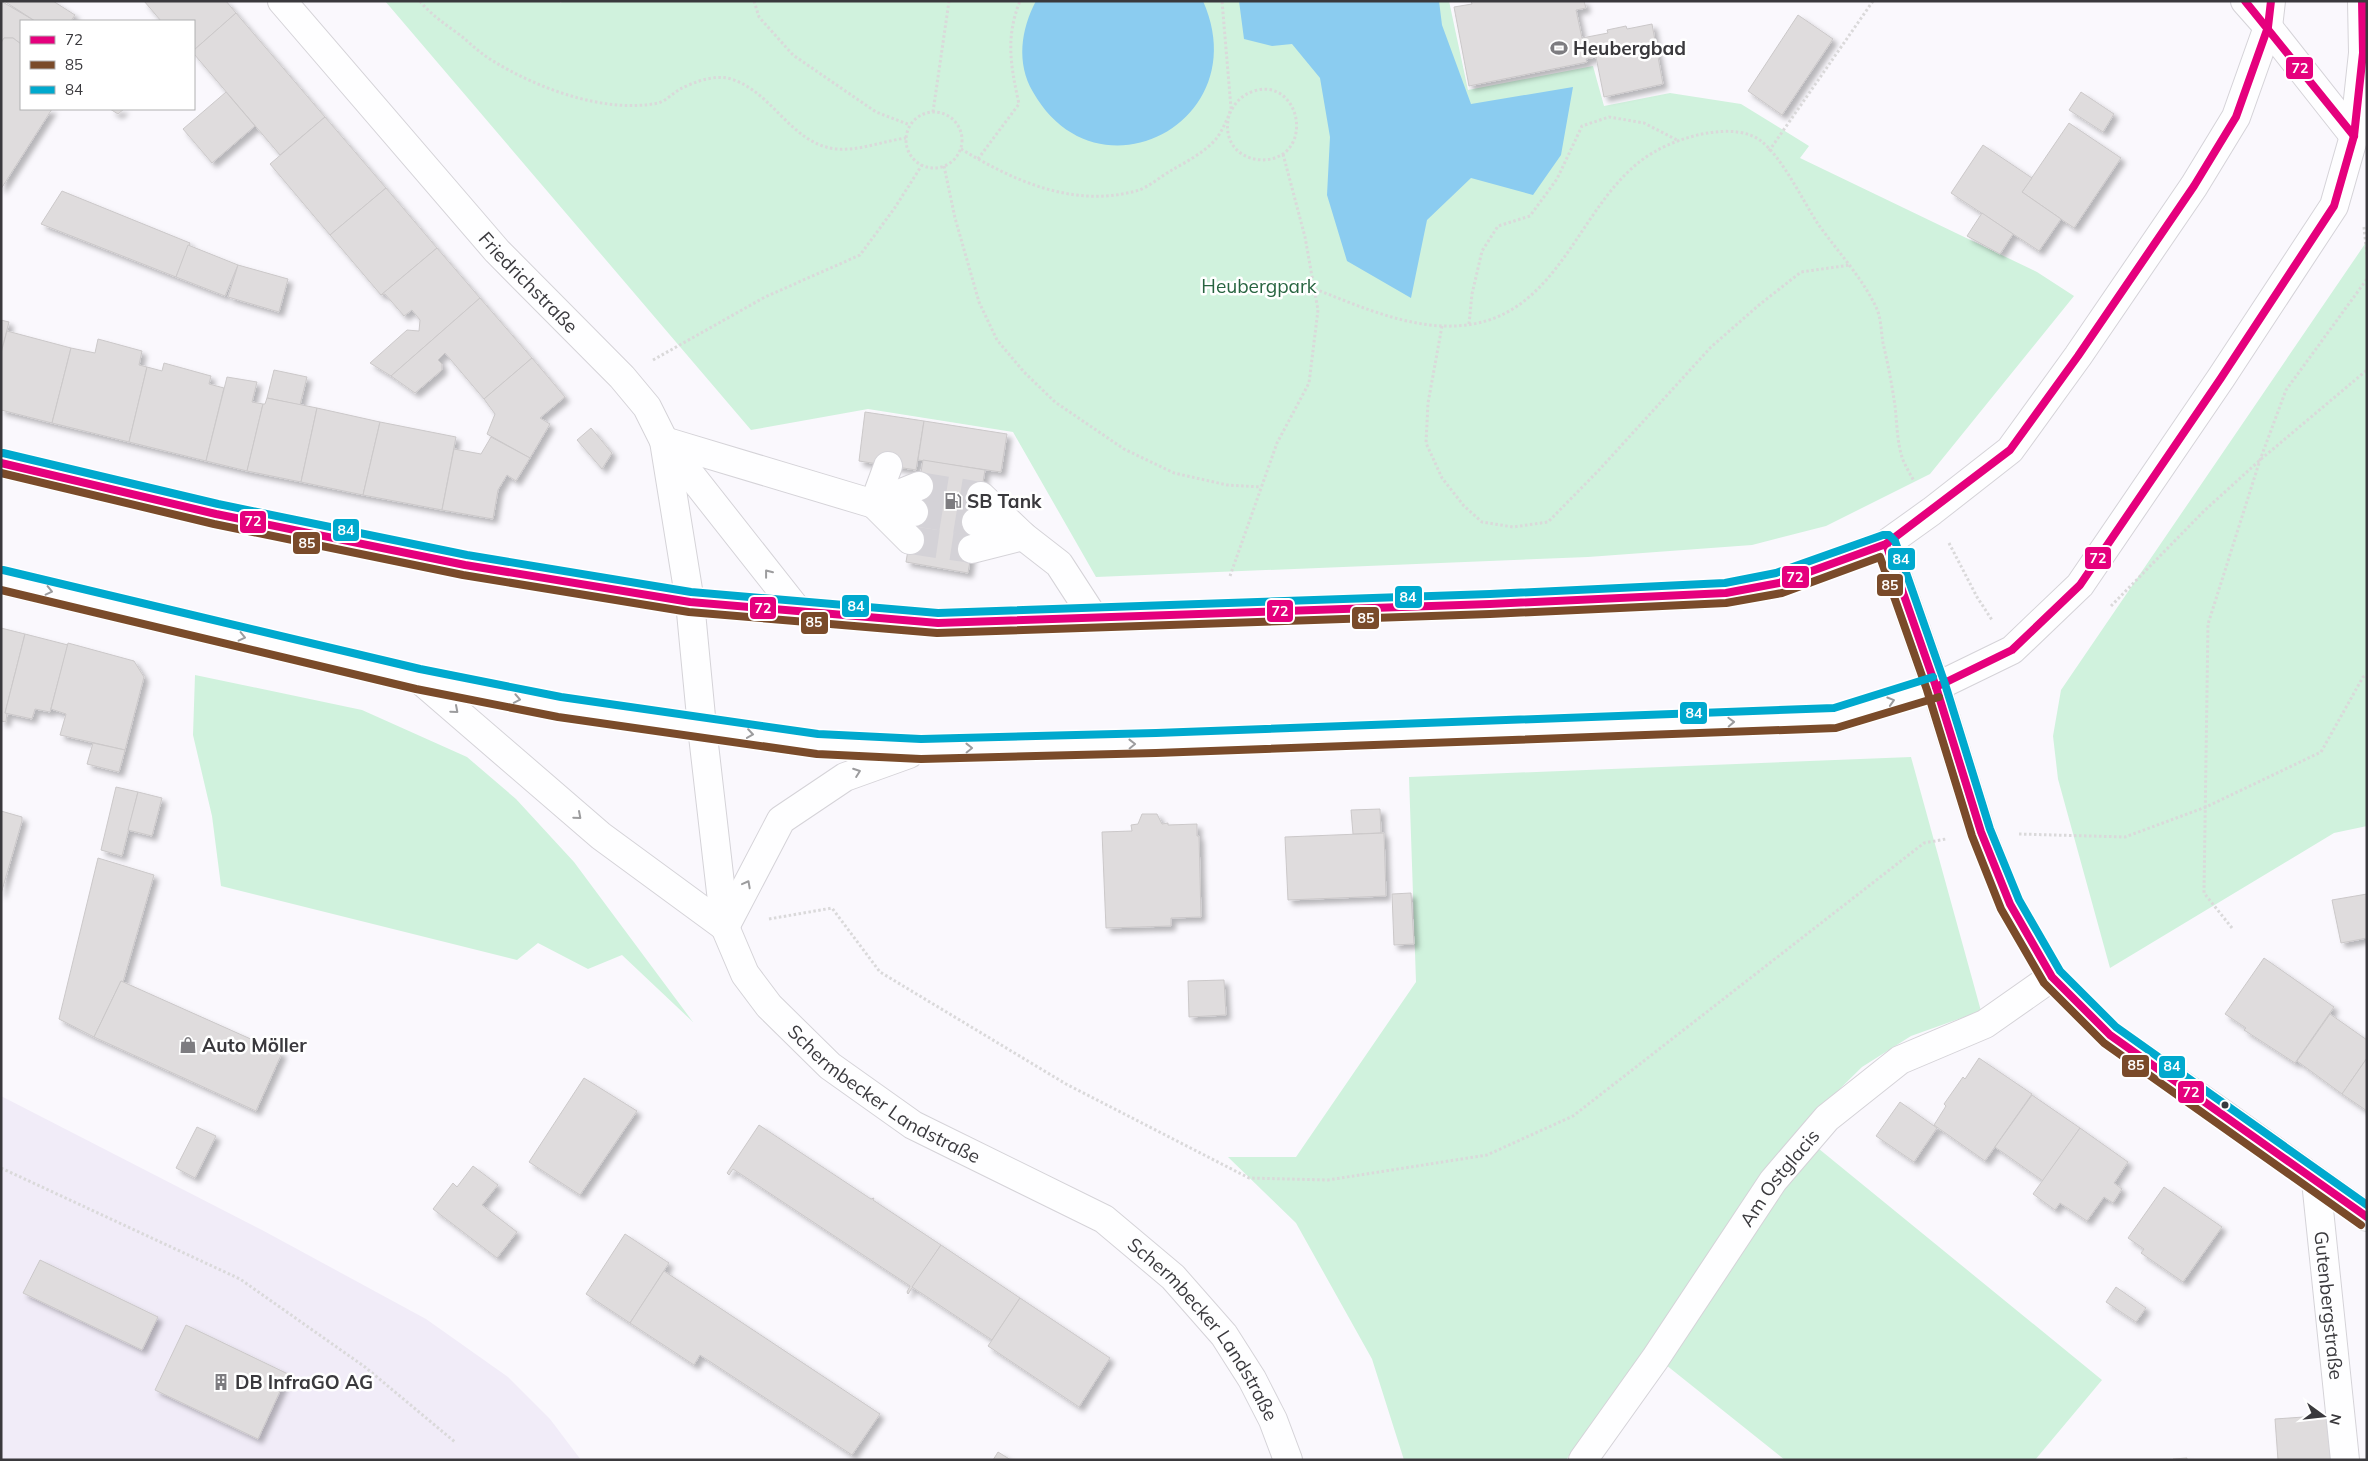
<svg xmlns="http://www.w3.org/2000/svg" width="2368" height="1461" font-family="Mulish,sans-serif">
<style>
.built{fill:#f1ecf8}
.green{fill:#d0f2dd}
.water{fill:#8bccf0}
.building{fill:#dfdcdd;stroke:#cbc8c9;filter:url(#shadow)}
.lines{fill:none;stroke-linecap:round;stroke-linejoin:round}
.minor-tunnel{stroke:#d4d2d7;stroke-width:28;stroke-dasharray:28 14;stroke-linecap:butt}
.minor-casing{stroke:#d5d3d8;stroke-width:30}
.major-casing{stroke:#d5d3d8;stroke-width:30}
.path{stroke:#dad9da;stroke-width:3;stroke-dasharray:2.5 2.5;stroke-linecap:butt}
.minor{stroke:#fefeff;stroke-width:28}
.major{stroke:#fefeff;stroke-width:28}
.bus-1-casing{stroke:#fff;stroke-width:11}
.bus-2-casing{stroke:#fff;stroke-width:11}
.bus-3-casing{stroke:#fff;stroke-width:11}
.bus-1{stroke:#e5007d;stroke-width:8}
.bus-2{stroke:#7a4b2a;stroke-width:8}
.bus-3{stroke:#00a9ce;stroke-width:8}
.oneway{stroke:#9c9c9e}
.bus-dot{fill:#3a393d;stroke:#fff;stroke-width:2}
.labels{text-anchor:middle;stroke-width:5;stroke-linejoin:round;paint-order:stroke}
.poi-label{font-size:19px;font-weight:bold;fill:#3a393d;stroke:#fff;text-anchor:start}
.street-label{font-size:19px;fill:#3a393d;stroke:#fff}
.park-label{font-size:19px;fill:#286440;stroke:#fff}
.line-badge{stroke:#fff;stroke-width:2}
.badge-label{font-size:14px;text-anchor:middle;font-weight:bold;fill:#fff}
</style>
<defs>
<filter id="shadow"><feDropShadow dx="4.5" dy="4.5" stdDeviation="2.5" flood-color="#0004"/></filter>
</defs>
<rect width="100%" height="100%" fill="#faf8fd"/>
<polygon class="built" points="1,1096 262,1230 426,1319 508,1377 550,1419 581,1460 1,1460"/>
<g class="green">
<polygon points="385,1 558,1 561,3 562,1 1449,1 1468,90 1593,66 1604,106 1670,93 1741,104 1809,146 1800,158 2037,272 2074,296 1930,474 1826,526 1752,545 1588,557 1096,577 1013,432 868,409 751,430"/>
<polygon points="2367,241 2367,826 2334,833 2110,968 2058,779 2053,736 2061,690"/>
<polygon points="195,675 362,710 467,757 516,799 574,862 693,1022 622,955 588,969 538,943 517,960 221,886 212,816 193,735"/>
<polygon points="1911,757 1981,1011 1911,1036 1862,1067 1797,1131 2102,1380 2035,1460 1785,1460 1646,1349 1566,1460 1404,1460 1372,1359 1296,1223 1228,1157 1296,1157 1416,982 1409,777"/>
</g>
<g class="water">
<path d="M1036,1h167c54,121 -106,204 -170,91 -17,-29 -12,-63 3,-91z"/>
<polygon points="1239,1 1439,1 1442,25 1471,104 1573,87 1561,155 1533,195 1471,178 1427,220 1411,298 1347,261 1327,195 1330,137 1320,78 1292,44 1272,46 1244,39"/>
</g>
<g class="building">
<polygon points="1,1 35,21 21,21 21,44 13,38 4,38 1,43"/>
<polygon points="4,1 53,1 75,15 71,21 35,21"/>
<polygon points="144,1 226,1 236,13 194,50 194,21 161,21"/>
<polygon points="1471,1 1584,1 1586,8 1576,10 1582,38 1608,33 1607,30 1626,26 1627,29 1652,24 1663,84 1604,97 1596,57 1586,59 1587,62 1469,86 1454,7 1472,4"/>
<polygon points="236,13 325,117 280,155 194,54 194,50"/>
<polygon points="1798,15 1833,39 1782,115 1748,91"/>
<polygon points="4,38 13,38 21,44 21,109 52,109 1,189 1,43"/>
<polygon points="226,92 255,126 212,163 183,129"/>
<polygon points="2081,92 2114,114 2103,132 2069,110"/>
<polygon points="110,109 124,109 118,114"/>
<polygon points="325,117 386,188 330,235 270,164"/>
<polygon points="2069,123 2121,158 2074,228 2022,192"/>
<polygon points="1983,145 2032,178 2022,192 2061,219 2039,251 1951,193"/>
<polygon points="386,188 437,248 381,295 330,235"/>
<polygon points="62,191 190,243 176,277 41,224"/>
<polygon points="1982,213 2013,234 2000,254 1967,236"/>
<polygon points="188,245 238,265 225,296 176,277"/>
<polygon points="437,248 480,298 391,376 370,363 407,330 419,331 420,320 412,310 404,316 385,294 381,295"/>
<polygon points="238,265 288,279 279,312 228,297"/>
<polygon points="480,298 532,358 484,399 445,353 438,360 442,364 442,370 415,393 391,376"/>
<polygon points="1,320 9,322 1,353"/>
<polygon points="7,331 71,348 52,423 1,410 1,353"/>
<polygon points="98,339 142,351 139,365 147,367 129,442 52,423 71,348 95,353"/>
<polygon points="532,358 565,397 540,418 550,424 530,458 487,434 495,414 484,399"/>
<polygon points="164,363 211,376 209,384 224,388 206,461 129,442 147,367 162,371"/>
<polygon points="274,370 307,377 300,405 267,398"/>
<polygon points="227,377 257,382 252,402 263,404 247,471 206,461"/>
<polygon points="267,398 317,408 301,482 247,471 263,404 265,404"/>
<polygon points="317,408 380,422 363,495 301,482"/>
<polygon points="865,412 924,421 916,470 859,461"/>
<polygon points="924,421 1007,434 1001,472 918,460"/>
<polygon points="380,422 456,437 442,510 363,495"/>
<polygon points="591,428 612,453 602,469 577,440"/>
<polygon points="491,437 530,458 516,481 507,475 498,490 493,519 442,510 454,449 481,454"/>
<polygon points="923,460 985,470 968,573 906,562"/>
<polygon points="1,628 25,634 5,713 7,713 6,722 1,721"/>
<polygon points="25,634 68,645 50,712 35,709 32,719 5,713"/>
<polygon points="68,643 134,661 144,677 125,750 60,735 66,714 51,709"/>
<polygon points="93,743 125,750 119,772 87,764"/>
<polygon points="116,787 138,792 122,856 101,850"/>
<polygon points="138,792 162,798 152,836 128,830"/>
<polygon points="1380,809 1381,833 1353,834 1351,810"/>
<polygon points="1,811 22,817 22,821 1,894"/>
<polygon points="1142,814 1157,814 1162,824 1168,823 1168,825 1197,824 1197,836 1199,836 1201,917 1171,918 1171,926 1106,928 1102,832 1132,831 1131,825 1138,824"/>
<polygon points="1384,833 1386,896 1288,900 1285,837"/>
<polygon points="98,858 154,875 123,982 121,981 94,1037 59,1019"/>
<polygon points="1411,893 1414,944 1394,945 1392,894"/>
<polygon points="2367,894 2367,938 2341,943 2332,900"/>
<polygon points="2264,958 2334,1007 2295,1063 2244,1030 2246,1028 2225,1014"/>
<polygon points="1224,980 1226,1015 1189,1017 1188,981"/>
<polygon points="121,981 282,1053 256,1111 94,1037"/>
<polygon points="2330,1014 2367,1040 2367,1058 2342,1094 2297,1061"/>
<polygon points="1979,1058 2032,1094 1985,1161 1934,1125 1946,1106 1944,1104 1963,1077 1965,1079"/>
<polygon points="2367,1058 2367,1111 2342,1094"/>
<polygon points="584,1078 637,1111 580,1195 529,1162"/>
<polygon points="2032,1095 2080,1128 2043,1181 1995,1147"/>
<polygon points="1900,1102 1937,1128 1914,1162 1876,1136"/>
<polygon points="759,1125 871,1199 874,1198 873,1200 941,1245 908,1294 907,1292 910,1286 733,1169 729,1175 727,1173"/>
<polygon points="197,1127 216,1136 195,1178 176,1168"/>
<polygon points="2080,1128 2128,1162 2114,1183 2122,1189 2113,1203 2104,1197 2087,1221 2060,1203 2055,1210 2033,1194"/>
<polygon points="473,1166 498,1185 482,1205 517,1232 497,1258 433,1209 453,1183 457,1187"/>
<polygon points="2164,1187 2222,1227 2183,1282 2141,1253 2144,1249 2128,1238"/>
<polygon points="625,1234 669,1263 630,1323 586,1294"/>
<polygon points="941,1245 1020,1298 992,1340 912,1287"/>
<polygon points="40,1260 158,1317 142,1350 23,1293"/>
<polygon points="664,1271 880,1414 852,1455 700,1355 694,1365 630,1323"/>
<polygon points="2116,1287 2146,1308 2136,1322 2106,1302"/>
<polygon points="1020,1298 1110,1358 1079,1407 988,1346"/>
<polygon points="186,1325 288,1374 258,1439 155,1390"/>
<polygon points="2332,1415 2335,1460 2278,1460 2275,1419"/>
<polygon points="998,1452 1011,1460 993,1460"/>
<polygon points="2187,1458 2187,1460 2173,1460 2173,1459"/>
</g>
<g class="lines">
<g class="minor-tunnel">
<polyline points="919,486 981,496"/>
<polyline points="914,512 976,522"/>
<polyline points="910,540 972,549"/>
</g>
<g class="minor-casing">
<g id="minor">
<path id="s1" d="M282,1l215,250 125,126 25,30 17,34 26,161"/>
<polyline points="2245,1 2268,27"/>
<polyline points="664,441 874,504"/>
<polyline points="888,466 874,504 910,540"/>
<polyline points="981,496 1023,536 1059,564 1094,618"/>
<polyline points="914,512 874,504 919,486"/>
<polyline points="976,522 1018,534"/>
<polyline points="972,549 1023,536"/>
<path id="s2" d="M2316,1181l29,279"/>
<path id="s3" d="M1583,1460l72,-101 118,-178 54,-63 73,-58 85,-36 67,-47"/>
</g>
</g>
<g class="major-casing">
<g id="major">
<polyline points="2268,27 2354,136"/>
<polyline points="664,441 798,611"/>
<polyline points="1,463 216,514 465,565 690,602 938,623 1490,604 1726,593 1779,583 1886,544 1932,511 2010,450 2078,356 2194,186 2236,117 2268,27 2271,1"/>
<polyline points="1886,544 1936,687 1981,832 2010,904 2052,977 2110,1035 2222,1113 2367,1217"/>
<polyline points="1,580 418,679 559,707 817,744 921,749 1156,743 1836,718 1936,687 2012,650 2080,585 2221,378 2334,206 2354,136 2363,53 2362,1"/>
<path id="s4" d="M690,602l12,125 23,200 20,47 24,32 61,60 83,59 191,94 69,58 51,58 28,44 21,41 15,40"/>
<polyline points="419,679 601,836 725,927"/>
<polyline points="725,927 781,820 845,777 909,754"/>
</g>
</g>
<g class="path">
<path d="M420,1c11,14 25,23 40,34 11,9 21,19 33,26 44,27 112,53 165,42 8,-2 15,-10 22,-14 14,-7 35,-15 51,-10 42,13 60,65 105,70 24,2 47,-8 70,-11"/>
<polyline points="754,1 759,17 793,55 876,112 910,125"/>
<polyline points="933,112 949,1"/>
<circle cx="934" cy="140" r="28"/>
<path d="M961,149c53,32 112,59 175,42 12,-3 25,-15 36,-21 14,-8 33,-18 44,-31 14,-18 13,-40 38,-48 30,-10 50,23 40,49 -11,28 -56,26 -65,-3 -3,-10 -1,-19 2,-29l-9,-107"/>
<polyline points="1769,151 1873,1"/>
<path d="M978,159l41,-55c-8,-37 -14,-66 1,-103"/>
<polyline points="944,166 955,218 979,302 997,340 1024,372 1055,402 1124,449 1174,473 1227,485 1261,487"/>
<polyline points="2364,227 2367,257"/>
<path d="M1315,289c54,21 118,51 177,30 53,-19 79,-75 111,-118 14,-19 32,-39 53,-50 26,-15 79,-30 105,-10 21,16 42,60 57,83 20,28 43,52 58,83 5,10 5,24 7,36 5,21 9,42 12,63 2,17 2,38 8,54 3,7 7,14 11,21"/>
<polyline points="1469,324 1472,294 1482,251 1498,226 1530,216 1557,179 1582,126 1609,117 1644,123 1679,141"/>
<polyline points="1442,326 1428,403 1426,443 1442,478 1464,506 1482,522 1513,527 1548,522 1599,470 1711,347 1759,305 1801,272 1850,265"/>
<polyline points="653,360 765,297 860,255 894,209 922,165"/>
<polyline points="1949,543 1977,597 1992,620"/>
<polyline points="1230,576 1277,443 1309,383 1318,310 1305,237 1283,154"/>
<polyline points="2111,606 2204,511 2260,460 2367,370"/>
<polyline points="2019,834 2125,837 2206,807 2321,752 2363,677 2367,675"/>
<polyline points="769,919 832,908 880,972 1066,1084 1249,1178 1328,1180 1487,1155 1573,1116 1924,843 1946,839"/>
<polyline points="2232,928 2204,893 2208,624 2260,460 2286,390 2367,279"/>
<polyline points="1,1168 240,1279 365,1367 455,1442"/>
</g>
<use href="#minor" class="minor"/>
<use href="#major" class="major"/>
<g class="bus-1-casing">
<g id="bus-1">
<polyline points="2245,1 2354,136"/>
<polyline points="1,463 216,514 465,565 690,602 938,623 1490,604 1726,593 1779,583 1886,544 2010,450 2078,356 2194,186 2236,117 2268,27 2271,1"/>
<polyline points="1886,544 1936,687 1981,832 2010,904 2052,977 2110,1035 2367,1217"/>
<polyline points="1936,687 2012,650 2080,585 2221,378 2334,206 2354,136 2363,53 2362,1"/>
</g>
</g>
<g class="bus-2-casing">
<g id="bus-2">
<polyline points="1,473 214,524 463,575 689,612 937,633 1490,614 1726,603 1782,593 1880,557 1927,690 1972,836 2001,909 2044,983 2104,1043 2361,1225"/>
<polyline points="1,590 416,689 558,717 817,754 921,759 1156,753 1836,728 1939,697"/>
</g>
</g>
<g class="bus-3-casing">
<g id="bus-3">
<polyline points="3,453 218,504 467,555 691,592 938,613 1490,594 1725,583 1776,573 1883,535 1889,535 1895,541 1945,684 1990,829 2019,900 2060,971 2116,1027 2367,1205"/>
<polyline points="3,570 420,669 561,697 818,734 921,739 1156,733 1834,708 1933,677"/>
</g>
</g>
<use href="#bus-1" class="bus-1"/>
<use href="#bus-2" class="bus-2"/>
<use href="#bus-3" class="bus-3"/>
</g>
<defs><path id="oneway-chevron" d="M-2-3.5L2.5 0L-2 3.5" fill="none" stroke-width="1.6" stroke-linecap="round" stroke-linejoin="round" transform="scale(1.25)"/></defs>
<g class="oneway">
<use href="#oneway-chevron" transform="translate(768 573) rotate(-128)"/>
<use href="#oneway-chevron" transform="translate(49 591) rotate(13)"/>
<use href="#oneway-chevron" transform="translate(242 637) rotate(13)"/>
<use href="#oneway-chevron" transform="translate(517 699) rotate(11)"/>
<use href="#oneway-chevron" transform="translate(1891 701) rotate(-17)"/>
<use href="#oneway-chevron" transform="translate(455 710) rotate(41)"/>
<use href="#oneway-chevron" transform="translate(1731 722) rotate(-2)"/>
<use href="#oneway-chevron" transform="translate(750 734) rotate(8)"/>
<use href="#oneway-chevron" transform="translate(1132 744) rotate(-1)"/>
<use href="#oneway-chevron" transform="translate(969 748) rotate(-1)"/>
<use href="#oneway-chevron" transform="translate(857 772) rotate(-20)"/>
<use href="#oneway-chevron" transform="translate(578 816) rotate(41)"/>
<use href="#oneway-chevron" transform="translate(747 884) rotate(-62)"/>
</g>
<defs>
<g id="stadium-bare" transform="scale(1.35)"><path d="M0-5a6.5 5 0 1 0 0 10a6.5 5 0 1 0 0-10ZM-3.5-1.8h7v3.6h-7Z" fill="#7d7c80" stroke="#fff" stroke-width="2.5" paint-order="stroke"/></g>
<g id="fuel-bare" transform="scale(1.35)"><path d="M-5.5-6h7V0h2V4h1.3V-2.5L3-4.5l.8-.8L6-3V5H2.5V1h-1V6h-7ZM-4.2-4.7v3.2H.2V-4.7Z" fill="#7d7c80" stroke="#fff" stroke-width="2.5" paint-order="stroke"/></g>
<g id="shop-bare" transform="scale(1.35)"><path d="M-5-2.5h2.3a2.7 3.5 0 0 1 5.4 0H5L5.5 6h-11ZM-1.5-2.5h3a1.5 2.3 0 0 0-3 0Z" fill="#7d7c80" stroke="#fff" stroke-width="2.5" paint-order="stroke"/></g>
<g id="building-bare" transform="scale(1.35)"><path d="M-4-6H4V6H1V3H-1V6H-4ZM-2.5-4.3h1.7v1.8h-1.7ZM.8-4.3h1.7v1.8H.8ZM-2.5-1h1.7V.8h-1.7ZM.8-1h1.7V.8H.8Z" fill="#7d7c80" stroke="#fff" stroke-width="2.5" paint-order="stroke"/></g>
</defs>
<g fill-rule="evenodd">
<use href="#stadium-bare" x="1559" y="48"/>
<use href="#fuel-bare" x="953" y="501"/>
<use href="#shop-bare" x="188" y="1045"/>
<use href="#building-bare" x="221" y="1382"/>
</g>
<circle class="bus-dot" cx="2225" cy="1105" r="4.5"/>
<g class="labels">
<g class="poi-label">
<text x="1573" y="55">Heubergbad</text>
<text x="967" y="508">SB Tank</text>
<text x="202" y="1052">Auto Möller</text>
<text x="235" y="1389">DB InfraGO AG</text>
</g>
<g class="street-label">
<text dy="7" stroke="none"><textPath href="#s1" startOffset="374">Friedrichstraße</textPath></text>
<text dy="7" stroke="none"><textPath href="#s4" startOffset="564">Schermbecker Landstraße</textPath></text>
<text dy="7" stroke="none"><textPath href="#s3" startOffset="344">Am Ostglacis</textPath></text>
<text dy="7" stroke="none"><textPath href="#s2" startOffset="125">Gutenbergstraße</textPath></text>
<text dy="7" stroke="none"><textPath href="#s4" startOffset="968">Schermbecker Landstraße</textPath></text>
</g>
<g class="park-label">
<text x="1259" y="293">Heubergpark</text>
</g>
</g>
<g class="line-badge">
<rect x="2285" y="56" width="29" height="24" rx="5" fill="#e5007d"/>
<rect x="239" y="510" width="28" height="24" rx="5" fill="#e5007d"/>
<rect x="332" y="518" width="28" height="24" rx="5" fill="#00a9ce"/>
<rect x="292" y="531" width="29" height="24" rx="5" fill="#7a4b2a"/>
<rect x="2084" y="546" width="28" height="24" rx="5" fill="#e5007d"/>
<rect x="1887" y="547" width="29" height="24" rx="5" fill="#00a9ce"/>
<rect x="1781" y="565" width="29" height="24" rx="5" fill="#e5007d"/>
<rect x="1876" y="573" width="28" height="24" rx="5" fill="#7a4b2a"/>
<rect x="1394" y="585" width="29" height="24" rx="5" fill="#00a9ce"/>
<rect x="841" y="594" width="29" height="24" rx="5" fill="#00a9ce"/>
<rect x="749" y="596" width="28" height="24" rx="5" fill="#e5007d"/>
<rect x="1266" y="599" width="28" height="24" rx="5" fill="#e5007d"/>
<rect x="1351" y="606" width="29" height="24" rx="5" fill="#7a4b2a"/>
<rect x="800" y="611" width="29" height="24" rx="5" fill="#7a4b2a"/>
<rect x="1679" y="701" width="29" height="24" rx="5" fill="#00a9ce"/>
<rect x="2121" y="1054" width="29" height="24" rx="5" fill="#7a4b2a"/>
<rect x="2158" y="1055" width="28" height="24" rx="5" fill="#00a9ce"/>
<rect x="2177" y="1080" width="28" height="24" rx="5" fill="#e5007d"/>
</g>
<g class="badge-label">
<text x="2300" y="73">72</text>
<text x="253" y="526">72</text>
<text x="346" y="535">84</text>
<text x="307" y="548">85</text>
<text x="2098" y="563">72</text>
<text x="1901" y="564">84</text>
<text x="1795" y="582">72</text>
<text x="1890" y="590">85</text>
<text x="1408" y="602">84</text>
<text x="856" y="611">84</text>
<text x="763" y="613">72</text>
<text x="1280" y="616">72</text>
<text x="1366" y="623">85</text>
<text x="814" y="627">85</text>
<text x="1694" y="718">84</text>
<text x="2136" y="1070">85</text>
<text x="2172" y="1071">84</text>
<text x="2191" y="1097">72</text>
</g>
<rect width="2368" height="1461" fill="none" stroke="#3a393d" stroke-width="5"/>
<rect x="20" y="20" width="175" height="90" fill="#ffffff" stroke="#b0b0b1"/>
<rect x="30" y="36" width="25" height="8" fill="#e5007d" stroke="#b0b0b1"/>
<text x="65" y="45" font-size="15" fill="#3a393d">72</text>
<rect x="30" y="61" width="25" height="8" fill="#7a4b2a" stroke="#b0b0b1"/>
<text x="65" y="70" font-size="15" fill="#3a393d">85</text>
<rect x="30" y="86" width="25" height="8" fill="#00a9ce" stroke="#b0b0b1"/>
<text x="65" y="95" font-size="15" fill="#3a393d">84</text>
<g transform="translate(2323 1416) rotate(105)" stroke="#ffffff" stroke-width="4" paint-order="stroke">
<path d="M0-4L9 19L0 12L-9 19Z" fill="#3a393d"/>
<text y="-8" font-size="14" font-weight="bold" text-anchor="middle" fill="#3a393d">N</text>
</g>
</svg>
